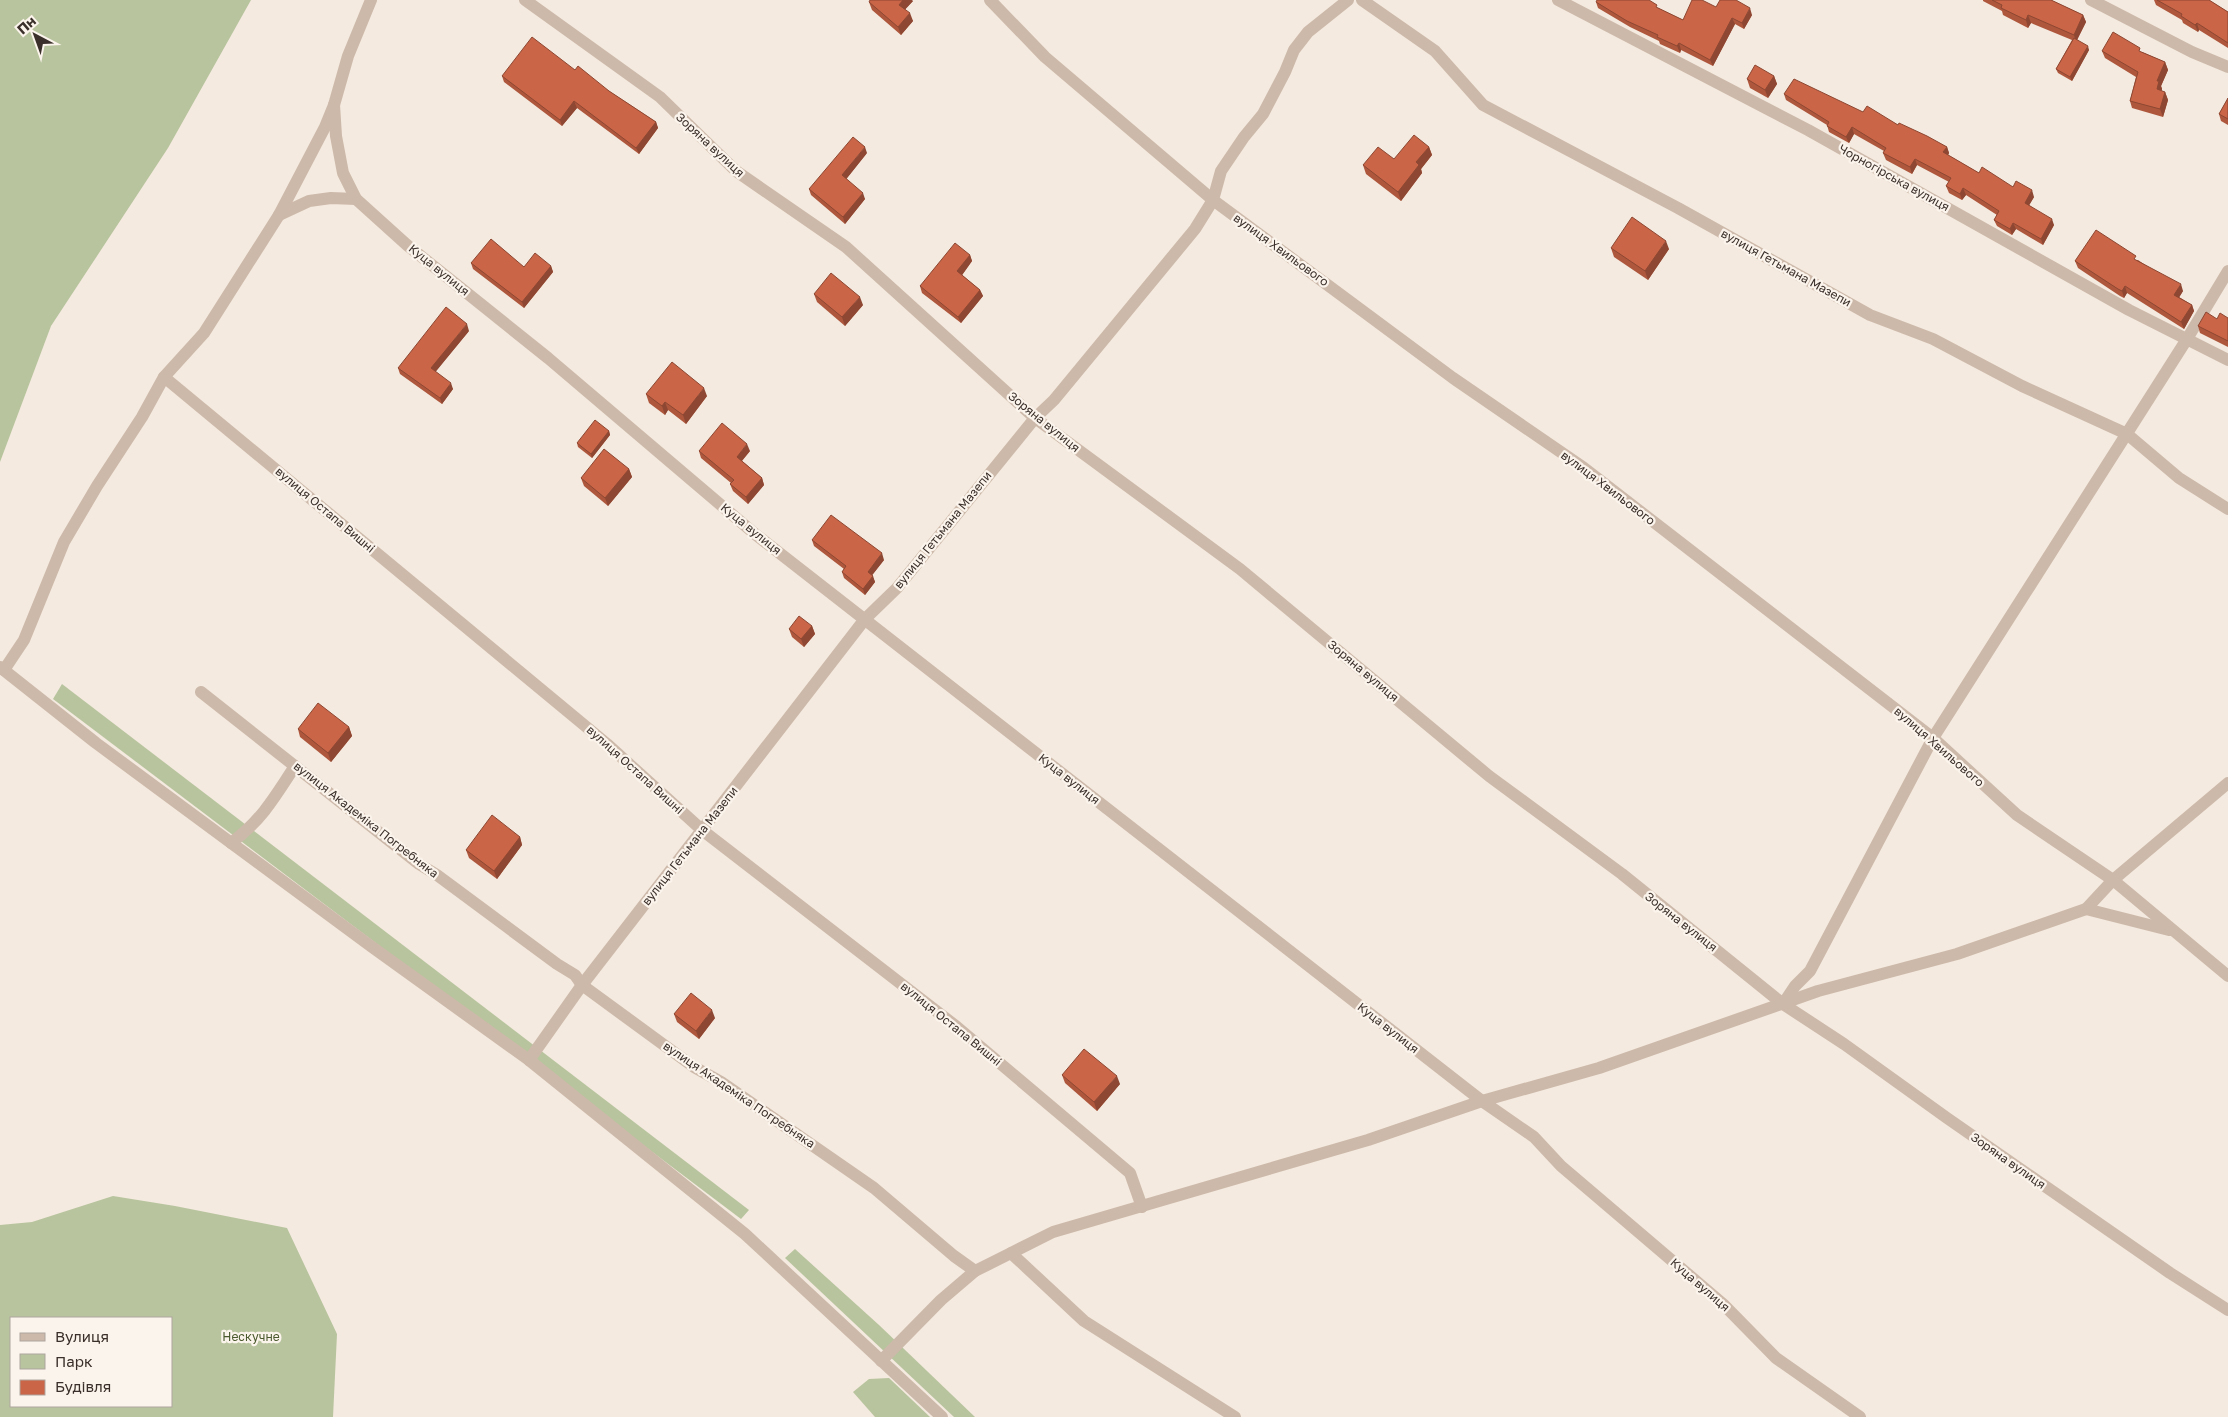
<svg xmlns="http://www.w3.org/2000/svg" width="2228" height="1417" font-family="'Golos Text',sans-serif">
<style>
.green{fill:#b8c49e;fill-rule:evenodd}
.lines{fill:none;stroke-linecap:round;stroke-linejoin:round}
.minor{stroke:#cdb9aa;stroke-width:12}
.wall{fill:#ae573d}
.shaded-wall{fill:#8d4732}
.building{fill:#ca6547;stroke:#8d4732}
.labels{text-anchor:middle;stroke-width:4.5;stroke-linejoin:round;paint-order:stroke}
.street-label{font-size:12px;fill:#3a2f2a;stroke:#fbf4ec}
.park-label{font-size:12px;fill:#4a592d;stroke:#fbf4ec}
</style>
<rect width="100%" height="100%" fill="#f4eadf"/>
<g class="green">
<polygon points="0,0 251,0 168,148 51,326 0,462"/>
<polygon points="62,684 749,1210 741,1219 53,699"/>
<path d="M113,1196l62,10 112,22 50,106 -4,83h-333v-192l32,-3zM11,1318h160v88h-160z"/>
<polygon points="795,1249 879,1325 975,1417 954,1417 785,1258"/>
<polygon points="889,1378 930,1417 875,1417 853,1392 869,1379"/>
</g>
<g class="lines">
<g class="minor">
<polyline points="525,0 660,97 736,171 846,247 1035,418 1240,569 1489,776 1622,874 1783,1004 1844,1044 1947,1118 2170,1273 2228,1310"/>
<polyline points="990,0 1045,57 1213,200 1453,378 1584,468 1933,738 2017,815 2113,880 2228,976"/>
<polyline points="1362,0 1435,51 1483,105 1678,208 1870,315 1933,339 2022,386 2127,434 2179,478 2228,509"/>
<polyline points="1558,0 1808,130 2129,310 2228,360"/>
<polyline points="2091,0 2192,52 2228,67"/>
<polyline points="334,105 336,136 343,173 356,199 407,245 548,358 755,534 1482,1101 1534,1137 1561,1166 1723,1304 1776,1358 1860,1417"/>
<polyline points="279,215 309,201 331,198 356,199"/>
<polyline points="164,377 607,744 702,830 957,1027 1130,1173 1142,1207"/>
<polyline points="0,667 96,743 372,947 529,1060 745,1234 942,1417"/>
<polyline points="4,670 24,640 64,542 97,486 142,417 164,377 204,333 279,215 325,127 334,105 348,56 371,0"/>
<polyline points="201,692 419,864 437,875 557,964 575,975 582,985 694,1067 721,1082 874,1188 954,1256 975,1271 1011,1253 1084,1321 1235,1417"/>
<path d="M231,843c30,-22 44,-46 64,-77"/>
<polyline points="2086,909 2169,930"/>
<polyline points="1783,1004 1795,986 1810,971 1933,738 2187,339 2228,271"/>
<polyline points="529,1060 582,985 865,619 897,588 1035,418 1054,400 1195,229 1213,200 1221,171 1244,137 1263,114 1285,72 1294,50 1308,32 1348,0"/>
<polyline points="1011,1253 1053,1232 1368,1140 1482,1101 1599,1068 1818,991 1957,954 2086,909 2113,880 2228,783"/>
<polyline points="881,1361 941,1300 975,1271"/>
</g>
</g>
<g class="wall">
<polygon points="1983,0 2051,0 2083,15 2086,22 2077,40 2089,50 2072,81 2058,73 2056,69 2072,40 2031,23 2028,28 2003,15 2002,11 1983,1"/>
<polygon points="2154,0 2209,0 2228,12 2228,48 2199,30 2198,32 2183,23 2182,20 2156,5"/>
<polygon points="913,1 905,9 913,21 901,35 872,10 869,2"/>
<polygon points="1596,2 1658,8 1683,20 1716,7 1752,15 1744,29 1735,24 1713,66 1681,50 1680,53 1660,44 1659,41 1630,27 1598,8"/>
<polygon points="2102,51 2142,52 2165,62 2168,70 2161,86 2162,89 2161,91 2165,92 2168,100 2163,117 2132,108 2130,101 2136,77 2105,58"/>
<polygon points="575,70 609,91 656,122 658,128 639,154 577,108 562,126 504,82 502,76"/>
<polygon points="1774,76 1777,84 1768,98 1750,88 1747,79"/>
<polygon points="1784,94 1863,112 1898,125 1947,147 1949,153 1948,155 1979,173 2034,197 2029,205 2054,225 2043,245 2016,229 2012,235 1997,226 1994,220 1997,215 1966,195 1962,200 1949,193 1946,186 1949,182 1917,165 1912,174 1886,160 1883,153 1884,151 1854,134 1849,143 1829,132 1827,125 1786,100"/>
<polygon points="2228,98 2228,125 2221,121 2219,114"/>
<polygon points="1429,147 1432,155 1421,169 1422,173 1401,201 1366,174 1363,165 1394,159"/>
<polygon points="867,153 846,179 865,199 845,224 811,195 809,189"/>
<polygon points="1611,248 1669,249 1648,280 1614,257"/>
<polygon points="970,255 972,261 962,275 980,290 983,296 961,323 922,293 920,286"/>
<polygon points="2138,260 2183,291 2179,297 2192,305 2194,311 2184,329 2127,293 2124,298 2120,296 2078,268 2075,261"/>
<polygon points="471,263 524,267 551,266 553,272 524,308 473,269"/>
<polygon points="814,294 863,305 845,326 817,302"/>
<polygon points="2228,318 2228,347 2200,333 2198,326 2217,319"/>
<polygon points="469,331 435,372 453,389 442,404 400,374 398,368"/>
<polygon points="646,394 707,396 686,424 668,410 665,415 649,403"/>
<polygon points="609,431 610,435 592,458 578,447 577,443"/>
<polygon points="699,451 750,451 742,461 762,478 764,485 748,504 733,491 730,484 731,483 701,458"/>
<polygon points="629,469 632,477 608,506 584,486 581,478"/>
<polygon points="812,540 884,560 872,575 875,582 865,595 844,578 842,572 844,569 814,546"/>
<polygon points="812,626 815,634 804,647 792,637 789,629"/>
<polygon points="349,727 352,736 331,762 300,737 298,729"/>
<polygon points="520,837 522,845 497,879 469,858 466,850"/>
<polygon points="674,1014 715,1018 699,1039 677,1022"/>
<polygon points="1062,1075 1120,1084 1097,1111 1065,1083"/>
</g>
<g class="shaded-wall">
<polygon points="903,0 912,0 913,1 902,13 899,5"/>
<polygon points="1750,8 1752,15 1744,29 1742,23"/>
<polygon points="910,13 913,21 901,35 898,27"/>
<polygon points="2028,15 2031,23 2028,28 2026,20"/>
<polygon points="2083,15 2086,22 2076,42 2074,35"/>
<polygon points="1732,18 1735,24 1713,66 1710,60"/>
<polygon points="2197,23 2199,30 2198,32 2195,25"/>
<polygon points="1679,43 1681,50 1680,53 1677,46"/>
<polygon points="2088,46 2089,50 2072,81 2070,77"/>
<polygon points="2165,62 2168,70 2161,86 2162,89 2160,97 2157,89 2157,81"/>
<polygon points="1774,76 1777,84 1768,98 1765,90"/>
<polygon points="2165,92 2168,100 2163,117 2160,109"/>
<polygon points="574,101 577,108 562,126 560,120"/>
<polygon points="656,122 658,128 639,154 636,148"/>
<polygon points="1852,127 1854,134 1849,143 1846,137"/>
<polygon points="865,147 867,153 844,182 842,175"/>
<polygon points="1429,147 1432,155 1421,169 1422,173 1401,201 1398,192 1416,162"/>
<polygon points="1947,147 1949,153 1946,159 1943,152"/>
<polygon points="1915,159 1917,165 1912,174 1910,167"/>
<polygon points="1963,188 1966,195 1962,200 1960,194"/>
<polygon points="2032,190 2034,197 2027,209 2025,203"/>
<polygon points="863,193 865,199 845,224 843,217"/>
<polygon points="2052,219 2054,225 2043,245 2041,239"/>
<polygon points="2013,223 2016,229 2012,235 2010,229"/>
<polygon points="1666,241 1669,249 1648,280 1645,271"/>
<polygon points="970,255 972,261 960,278 957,271"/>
<polygon points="551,266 553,272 524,308 522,302"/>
<polygon points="2181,284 2183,291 2177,301 2174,295"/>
<polygon points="2125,286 2127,293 2124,298 2122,291"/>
<polygon points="980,290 983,296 961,323 958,317"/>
<polygon points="860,297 863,305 845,326 842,317"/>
<polygon points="2192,305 2194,311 2184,329 2181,322"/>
<polygon points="467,324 469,331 433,375 431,368"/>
<polygon points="451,383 453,389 442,404 440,398"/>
<polygon points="704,388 707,396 686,424 683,415"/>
<polygon points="665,402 668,410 665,415 662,406"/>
<polygon points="609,431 610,435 592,458 591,454"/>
<polygon points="747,444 750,451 739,464 737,457"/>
<polygon points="629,469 632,477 608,506 605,498"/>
<polygon points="762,478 764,485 748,504 746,497"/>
<polygon points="882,553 884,560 870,578 868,572"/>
<polygon points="873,576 875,582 865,595 863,589"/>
<polygon points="812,626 815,634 804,647 801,639"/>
<polygon points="349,727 352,736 331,762 328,753"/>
<polygon points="520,837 522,845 497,879 494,871"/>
<polygon points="712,1010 715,1018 699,1039 696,1031"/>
<polygon points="1117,1076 1120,1084 1097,1111 1094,1102"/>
</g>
<g class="building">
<polygon points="870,0 903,0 899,5 910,13 898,27 869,2"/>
<polygon points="1597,0 1649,0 1657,5 1656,7 1683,20 1692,0 1702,0 1716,7 1720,0 1736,0 1750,8 1742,23 1732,18 1710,60 1679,43 1677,46 1657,37 1658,35 1627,21 1596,2"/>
<polygon points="1992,0 2051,0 2083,15 2074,35 2028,15 2026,20 2001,8 2002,5"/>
<polygon points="2157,0 2209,0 2228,12 2228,43 2197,23 2195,25 2181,16 2182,14"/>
<polygon points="2113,32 2140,48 2139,51 2165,62 2157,81 2159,81 2157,89 2165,92 2160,109 2130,101 2138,72 2102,51"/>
<polygon points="532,37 575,70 578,66 609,91 656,122 636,148 574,101 560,120 502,76"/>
<polygon points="2074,38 2088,46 2070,77 2056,69"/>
<polygon points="1755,65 1774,76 1765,90 1747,79"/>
<polygon points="1794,79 1863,112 1867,106 1898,125 1899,123 1927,136 1947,147 1943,152 1979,173 1982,167 2013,187 2016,181 2032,190 2025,203 2052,219 2041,239 2013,223 2010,229 1994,220 1999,211 1963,188 1960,194 1946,186 1951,178 1915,159 1910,167 1883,153 1886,148 1852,127 1846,137 1827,126 1829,122 1784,94"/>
<polygon points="2228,98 2228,119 2219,114"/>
<polygon points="1414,135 1429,147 1416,162 1419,165 1398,192 1363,165 1378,147 1394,159"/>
<polygon points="853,137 865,147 842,175 863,193 843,217 809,189"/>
<polygon points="1632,217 1666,241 1645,271 1611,248"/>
<polygon points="2096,230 2136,256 2134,259 2181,284 2174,295 2192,305 2181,322 2125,286 2122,291 2118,289 2075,261"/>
<polygon points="491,239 524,267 535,253 551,266 522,302 471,263"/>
<polygon points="955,243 970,255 957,271 980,290 958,317 920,286"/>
<polygon points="831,273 860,297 842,317 814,294"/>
<polygon points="446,307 467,324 431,368 451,383 440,398 398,368"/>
<polygon points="2206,312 2217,319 2220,313 2228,318 2228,341 2198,326"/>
<polygon points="672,362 704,388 683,415 665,402 662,406 646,394"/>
<polygon points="595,420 609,431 591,454 577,443"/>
<polygon points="722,423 747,444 737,457 762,478 746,497 730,484 734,480 699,451"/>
<polygon points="604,449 629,469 605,498 581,478"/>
<polygon points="831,515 882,553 868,572 873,576 863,589 842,572 846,566 812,540"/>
<polygon points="799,616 812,626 801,639 789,629"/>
<polygon points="318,703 349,727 328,753 298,729"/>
<polygon points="492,815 520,837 494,871 466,850"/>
<polygon points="691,993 712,1010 696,1031 674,1014"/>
<polygon points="1084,1049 1117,1076 1094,1102 1062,1075"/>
</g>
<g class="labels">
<g class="street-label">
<text transform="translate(710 145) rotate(43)" y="4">Зоряна вулиця</text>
<text transform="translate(1894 178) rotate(29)" y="4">Чорногірська вулиця</text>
<text transform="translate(1281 250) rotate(36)" y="4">вулиця Хвильового</text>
<text transform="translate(1786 268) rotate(29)" y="4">вулиця Гетьмана Мазепи</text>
<text transform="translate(439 270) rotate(39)" y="4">Куца вулиця</text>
<text transform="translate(1044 422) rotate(39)" y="4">Зоряна вулиця</text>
<text transform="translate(1608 488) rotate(37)" y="4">вулиця Хвильового</text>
<text transform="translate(325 510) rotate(40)" y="4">вулиця Остапа Вишні</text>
<text transform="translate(751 529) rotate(39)" y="4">Куца вулиця</text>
<text transform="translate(943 530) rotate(-51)" y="4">вулиця Гетьмана Мазепи</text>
<text transform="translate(1363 671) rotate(40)" y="4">Зоряна вулиця</text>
<text transform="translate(1939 747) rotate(41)" y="4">вулиця Хвильового</text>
<text transform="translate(635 770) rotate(42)" y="4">вулиця Остапа Вишні</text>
<text transform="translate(1069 779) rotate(38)" y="4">Куца вулиця</text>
<text transform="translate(366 820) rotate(38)" y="4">вулиця Академіка Погребняка</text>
<text transform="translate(690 846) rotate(-52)" y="4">вулиця Гетьмана Мазепи</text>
<text transform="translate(1681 922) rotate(38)" y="4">Зоряна вулиця</text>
<text transform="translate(951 1024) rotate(39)" y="4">вулиця Остапа Вишні</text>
<text transform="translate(1388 1028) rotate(38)" y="4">Куца вулиця</text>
<text transform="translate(739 1095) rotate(34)" y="4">вулиця Академіка Погребняка</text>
<text transform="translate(2008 1161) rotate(35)" y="4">Зоряна вулиця</text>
<text transform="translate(1700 1285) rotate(41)" y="4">Куца вулиця</text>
</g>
<g class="park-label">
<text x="251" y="1341">Нескучне</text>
</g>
</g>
<rect x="10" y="1317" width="162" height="90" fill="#fbf4ec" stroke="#aea59e"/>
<rect x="20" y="1333" width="25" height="8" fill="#cdb9aa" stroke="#aea59e"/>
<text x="55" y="1342" font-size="15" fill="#3a2f2a">Вулиця</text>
<rect x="20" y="1354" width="25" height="15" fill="#b8c49e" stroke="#aea59e"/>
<text x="55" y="1367" font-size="15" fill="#3a2f2a">Парк</text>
<rect x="20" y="1380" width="25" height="15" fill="#ca6547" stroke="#aea59e"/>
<text x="55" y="1392" font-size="15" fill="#3a2f2a">Будівля</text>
<g transform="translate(35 35) rotate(319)" stroke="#fbf4ec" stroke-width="4" paint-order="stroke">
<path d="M0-4L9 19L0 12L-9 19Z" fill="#3a2f2a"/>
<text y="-8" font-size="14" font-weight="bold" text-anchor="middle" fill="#3a2f2a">Пн</text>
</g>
</svg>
